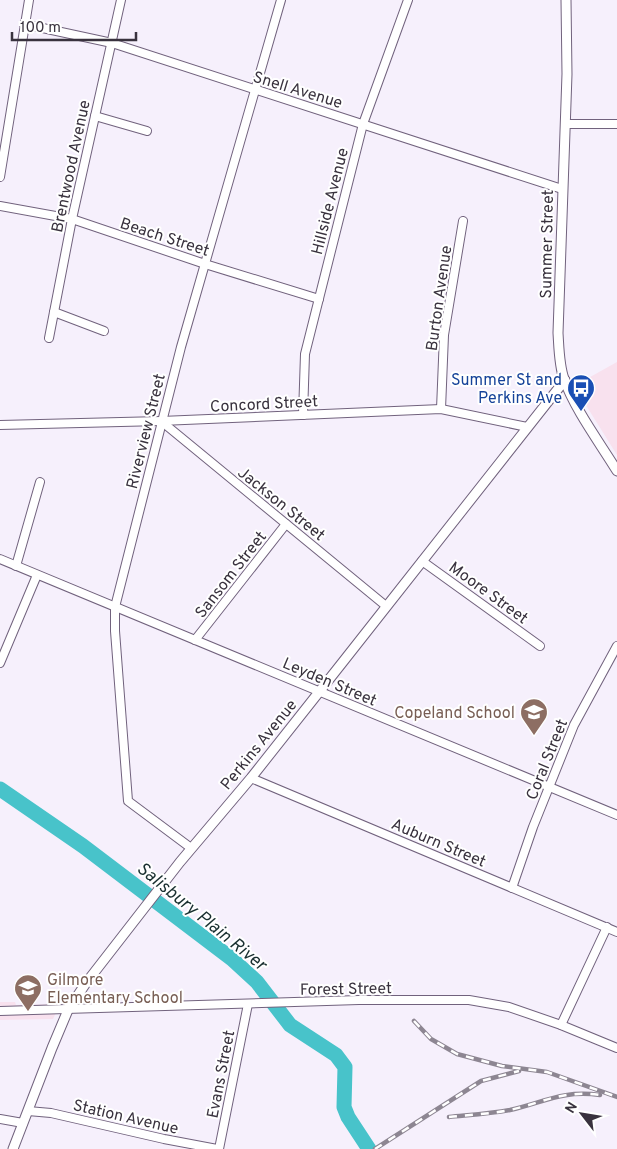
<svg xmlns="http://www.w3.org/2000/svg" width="617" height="1149" font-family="Overpass,sans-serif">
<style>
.education{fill:#f8e1ee}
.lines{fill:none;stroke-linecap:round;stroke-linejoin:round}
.river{stroke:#48c3ca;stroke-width:15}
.minor-casing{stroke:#71627d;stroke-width:10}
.tertiary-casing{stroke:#71627d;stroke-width:11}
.minor{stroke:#fff;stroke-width:8}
.tertiary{stroke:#fff;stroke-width:9}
.rail-casing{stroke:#8d8692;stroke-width:4.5}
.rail{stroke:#fff;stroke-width:2.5;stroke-dasharray:8;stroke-linecap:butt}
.labels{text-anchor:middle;stroke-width:4;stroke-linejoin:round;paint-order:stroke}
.street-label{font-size:16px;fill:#39323e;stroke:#fff}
.transit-label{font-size:16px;fill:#164399;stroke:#fff;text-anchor:end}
.education-label{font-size:16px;fill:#785e54;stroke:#fff;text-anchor:end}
.water-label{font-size:18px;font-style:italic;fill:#192f30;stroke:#fff}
</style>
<rect width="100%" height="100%" fill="#f6f0fc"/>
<g class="education">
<polygon points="617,362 617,455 574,386"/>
<polygon points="0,1002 15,1002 16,1005 60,1004 53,1019 0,1020"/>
</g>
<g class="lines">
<polyline class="river" points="0,789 83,846 232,959 257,982 290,1025 336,1055 345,1067 344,1107 348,1117 369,1149"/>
<g class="minor-casing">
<g id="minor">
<polyline points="24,24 112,43 562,189"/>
<polyline points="95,116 147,131"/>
<polyline points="565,124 617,124"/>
<polyline points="0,177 29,0"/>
<polyline points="0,206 72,219 205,264 319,299"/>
<polyline points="54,312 104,331"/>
<polyline points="49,338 72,219 121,0"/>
<polyline points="441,409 444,335 463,221"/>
<polyline points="303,415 305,354 363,124 408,0"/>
<polyline points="161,421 386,606"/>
<polyline points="0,425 161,421 441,409 527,427"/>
<polyline points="0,559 617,815"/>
<polyline points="422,561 540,646"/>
<polyline points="16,566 40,482"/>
<polyline points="195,640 286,524"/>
<polyline points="0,663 37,575"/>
<polyline points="251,778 617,932"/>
<polyline points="191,848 128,801 115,631 115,607 181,347 281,0"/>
<polyline points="512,888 533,827 574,725 617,646"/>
<polyline points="0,1011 359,1000 469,1000 509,1007 561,1025 617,1048"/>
<polyline points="561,1025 607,927"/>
<polyline points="28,1111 51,1113 164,1139 217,1149"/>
<polyline points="0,1119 23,1123"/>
<polyline points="219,1149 248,1004"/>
</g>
</g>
<g class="tertiary-casing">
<g id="tertiary">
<path d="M566,0l1,74 -9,259c1,15 1,32 6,46 11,31 36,64 53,92"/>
<polyline points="13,1149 52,1048 68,1010 86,983 180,862 251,778 342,663 565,380"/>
</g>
</g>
<use href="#minor" class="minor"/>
<use href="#tertiary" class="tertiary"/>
<g class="rail-casing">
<g id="rail">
<polyline points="414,1021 431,1039 457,1054 502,1066 547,1072 617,1097"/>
<path d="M449,1117c20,-2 40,-3 61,-7 35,-8 52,-20 90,-15"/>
<polyline points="375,1149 481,1081 519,1071"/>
</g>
</g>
<use href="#rail" class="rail"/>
</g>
<defs>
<g id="bus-pin" transform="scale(1.4375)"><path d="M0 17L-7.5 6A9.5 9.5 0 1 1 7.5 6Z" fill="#1a4fb4" stroke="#fff"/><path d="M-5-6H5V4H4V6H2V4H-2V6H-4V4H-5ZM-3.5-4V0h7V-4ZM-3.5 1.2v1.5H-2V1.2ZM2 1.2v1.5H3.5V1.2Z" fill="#fff"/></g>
<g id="school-pin" transform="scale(1.4375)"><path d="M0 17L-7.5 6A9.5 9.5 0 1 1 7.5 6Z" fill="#8d6e63" stroke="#fff"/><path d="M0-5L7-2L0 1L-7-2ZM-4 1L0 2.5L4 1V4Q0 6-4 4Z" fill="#fff"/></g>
</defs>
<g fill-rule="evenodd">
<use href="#bus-pin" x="581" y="388"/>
<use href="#school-pin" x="534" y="712"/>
<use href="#school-pin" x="28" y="988"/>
</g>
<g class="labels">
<g class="street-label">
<text transform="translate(298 89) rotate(17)" y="6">Snell Avenue</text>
<text transform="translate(70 166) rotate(-78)" y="6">Brentwood Avenue</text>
<text transform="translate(329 201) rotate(-76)" y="6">Hillside Avenue</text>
<text transform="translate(165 236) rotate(18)" y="6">Beach Street</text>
<text transform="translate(546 244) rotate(-89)" y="6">Summer Street</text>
<text transform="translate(438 298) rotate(-82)" y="6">Burton Avenue</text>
<text transform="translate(264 403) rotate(-3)" y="6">Concord Street</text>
<text transform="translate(145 431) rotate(-76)" y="6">Riverview Street</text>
<text transform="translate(282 503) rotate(39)" y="6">Jackson Street</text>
<text transform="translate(230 574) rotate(-52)" y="6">Sansom Street</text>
<text transform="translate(489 592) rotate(36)" y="6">Moore Street</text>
<text transform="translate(330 681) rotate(23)" y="6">Leyden Street</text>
<text transform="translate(258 744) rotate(-51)" y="6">Perkins Avenue</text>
<text transform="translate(546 759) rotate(-68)" y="6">Coral Street</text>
<text transform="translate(439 842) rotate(23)" y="6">Auburn Street</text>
<text transform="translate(346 988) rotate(-1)" y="6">Forest Street</text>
<text transform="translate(220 1074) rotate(-79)" y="6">Evans Street</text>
<text transform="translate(126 1116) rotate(13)" y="6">Station Avenue</text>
</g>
<g class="transit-label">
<text x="562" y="385">Summer St and<tspan x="562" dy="18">Perkins Ave</tspan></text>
</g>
<g class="education-label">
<text x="515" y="718">Copeland School</text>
<text x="47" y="985" text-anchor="start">Gilmore<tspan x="47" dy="18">Elementary School</tspan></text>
</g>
<g class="water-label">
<text transform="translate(202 916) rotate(39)" y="6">Salisbury Plain River</text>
</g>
</g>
<g transform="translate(582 1114) rotate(301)" stroke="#ffffff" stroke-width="4" paint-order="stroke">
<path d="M0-4L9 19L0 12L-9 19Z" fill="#39323e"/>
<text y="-8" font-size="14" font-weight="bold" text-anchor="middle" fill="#39323e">N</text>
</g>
<path d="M12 32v8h124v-8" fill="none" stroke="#39323e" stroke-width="2.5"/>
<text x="20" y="32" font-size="15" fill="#39323e" stroke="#ffffff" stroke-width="4" paint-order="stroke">100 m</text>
</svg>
